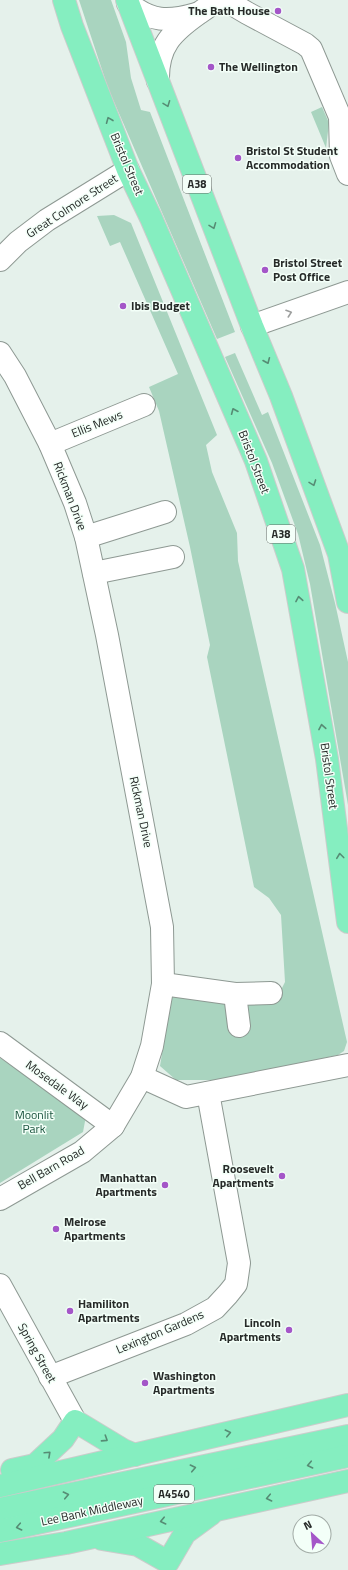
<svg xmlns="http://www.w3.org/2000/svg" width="348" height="1570" font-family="'Titillium Web',sans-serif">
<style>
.green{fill:#a9d4bf}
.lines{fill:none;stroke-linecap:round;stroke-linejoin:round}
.minor-casing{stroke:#8e9993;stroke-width:24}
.highway-casing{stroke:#cbcccb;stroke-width:24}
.minor{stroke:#fff;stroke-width:22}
.highway{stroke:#85eec0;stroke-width:22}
.oneway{stroke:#568c74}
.oneway2{stroke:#9d9f9e}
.poi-dot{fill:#a456c8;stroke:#f3fff8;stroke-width:1.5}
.labels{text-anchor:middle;stroke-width:3;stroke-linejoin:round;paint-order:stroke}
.shield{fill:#f3fff8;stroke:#646a66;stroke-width:1}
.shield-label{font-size:11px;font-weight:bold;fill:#262a28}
.poi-label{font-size:12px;font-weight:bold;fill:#262a28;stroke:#f3fff8;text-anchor:start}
.street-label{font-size:12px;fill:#262a28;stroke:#f3fff8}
.park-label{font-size:12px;fill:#1c553f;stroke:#f3fff8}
</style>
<rect width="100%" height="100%" fill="#e5f1eb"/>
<g class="green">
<polygon points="79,0 111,0 126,42 131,78 141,110 150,112 235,332 217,339 108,88"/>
<polygon points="322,107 329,123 326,148 311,112"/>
<polygon points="114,215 131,223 217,435 206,445 212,472 237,533 238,561 347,1042 344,1051 338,1055 221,1080 176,1080 160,1066 171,997 245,1000 277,998 285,982 281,915 269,898 254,887 207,657 210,645 190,547 159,411 149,387 178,374 120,242 110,246 97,216"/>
<polygon points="235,353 262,415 268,412 320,545 335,603 348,662 348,805 310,584 298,534 272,463 225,357"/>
<polygon points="0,1058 86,1116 83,1132 0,1183"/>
</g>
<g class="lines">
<g class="minor-casing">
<g id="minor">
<polyline points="225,0 247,13 305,44 311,49 340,117 341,156 348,174"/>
<path d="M128,3c23,19 40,19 68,11"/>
<path d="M158,81c-1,-35 14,-49 41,-68 6,-4 11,-7 16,-13"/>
<polyline points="0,260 18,242 47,220 128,170"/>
<polyline points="252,326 348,292"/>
<polyline points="0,353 15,376 50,444 75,503 86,537 107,635 162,927 163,984 152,1046 142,1077 113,1126 82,1152 0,1199"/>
<polyline points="50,444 144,405"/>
<polyline points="86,537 165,512"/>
<polyline points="94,573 173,557"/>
<polyline points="163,984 235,994 271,993"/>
<polyline points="235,994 239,1026"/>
<polyline points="0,1043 113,1126"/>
<polyline points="142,1077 186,1097 348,1065"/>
<polyline points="0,1285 75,1421"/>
<polyline points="50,1377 186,1324 215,1308 228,1294 236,1284 239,1263 208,1093"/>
</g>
</g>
<g class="highway-casing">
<g id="highway">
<polyline points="64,0 72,26 128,170 151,218 256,461 293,569 327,759 348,922"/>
<polyline points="127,0 252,326 281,396 339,554 348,602"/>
<polyline points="12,1470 35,1465 63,1439 75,1421 123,1450 135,1455"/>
<polyline points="0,1486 348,1405"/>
<polyline points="0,1509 348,1436"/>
<polyline points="0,1531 348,1456"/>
<polyline points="102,1539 138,1545 168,1562 185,1533 211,1514"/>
<polyline points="0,1554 66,1543 348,1481"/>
</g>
</g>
<use href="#minor" class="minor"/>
<use href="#highway" class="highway"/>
</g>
<defs><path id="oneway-chevron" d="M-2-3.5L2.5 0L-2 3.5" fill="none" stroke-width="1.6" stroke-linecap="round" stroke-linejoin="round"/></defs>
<g class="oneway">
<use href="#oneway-chevron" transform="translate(167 104) rotate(69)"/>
<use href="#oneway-chevron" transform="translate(109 120) rotate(-112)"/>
<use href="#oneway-chevron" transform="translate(213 226) rotate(69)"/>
<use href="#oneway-chevron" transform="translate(267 361) rotate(67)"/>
<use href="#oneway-chevron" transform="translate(234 411) rotate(-113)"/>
<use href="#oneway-chevron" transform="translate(313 483) rotate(70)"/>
<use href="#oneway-chevron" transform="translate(299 599) rotate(-100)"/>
<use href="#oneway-chevron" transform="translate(322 727) rotate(-100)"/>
<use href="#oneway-chevron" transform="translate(340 856) rotate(-97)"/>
<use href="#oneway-chevron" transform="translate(228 1433) rotate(-13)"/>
<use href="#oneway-chevron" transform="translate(105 1439) rotate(33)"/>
<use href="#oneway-chevron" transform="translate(48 1454) rotate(-43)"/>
<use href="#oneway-chevron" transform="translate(310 1465) rotate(168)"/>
<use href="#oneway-chevron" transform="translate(193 1468) rotate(-12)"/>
<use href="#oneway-chevron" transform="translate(66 1495) rotate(-12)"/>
<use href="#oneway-chevron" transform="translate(269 1498) rotate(168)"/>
<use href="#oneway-chevron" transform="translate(163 1521) rotate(167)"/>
<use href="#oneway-chevron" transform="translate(19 1527) rotate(168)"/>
</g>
<use class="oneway2" href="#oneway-chevron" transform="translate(289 313) rotate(-19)"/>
<g class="poi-dot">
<circle cx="278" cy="11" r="4"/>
<circle cx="211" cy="67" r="4"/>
<circle cx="238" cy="158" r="4"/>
<circle cx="265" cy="270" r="4"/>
<circle cx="123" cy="306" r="4"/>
<circle cx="282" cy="1176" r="4"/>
<circle cx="165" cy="1185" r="4"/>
<circle cx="56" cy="1229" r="4"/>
<circle cx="70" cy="1311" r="4"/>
<circle cx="289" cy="1330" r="4"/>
<circle cx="145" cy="1383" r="4"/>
</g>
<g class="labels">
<g class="shield">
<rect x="183" y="175" width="28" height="18" rx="3"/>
<rect x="267" y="525" width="28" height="18" rx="3"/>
<rect x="154" y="1485" width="40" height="18" rx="3"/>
</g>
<g class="shield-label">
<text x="197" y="188">A38</text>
<text x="281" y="538">A38</text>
<text x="174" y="1498">A4540</text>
</g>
<g class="poi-label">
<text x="270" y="15" text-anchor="end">The Bath House</text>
<text x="219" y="71">The Wellington</text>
<text x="246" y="155">Bristol St Student<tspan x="246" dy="14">Accommodation</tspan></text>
<text x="273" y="267">Bristol Street<tspan x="273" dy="14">Post Office</tspan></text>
<text x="131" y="310">Ibis Budget</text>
<text x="274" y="1173" text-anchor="end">Roosevelt<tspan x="274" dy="14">Apartments</tspan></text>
<text x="157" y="1182" text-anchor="end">Manhattan<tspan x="157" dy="14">Apartments</tspan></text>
<text x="64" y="1226">Melrose<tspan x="64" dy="14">Apartments</tspan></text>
<text x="78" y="1308">Hamiliton<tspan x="78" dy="14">Apartments</tspan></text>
<text x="281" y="1327" text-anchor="end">Lincoln<tspan x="281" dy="14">Apartments</tspan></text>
<text x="153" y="1380">Washington<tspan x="153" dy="14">Apartments</tspan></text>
</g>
<g class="street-label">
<text transform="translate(127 164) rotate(67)" y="4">Bristol Street</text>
<text transform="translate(72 206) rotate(-33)" y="4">Great Colmore Street</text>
<text transform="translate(97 424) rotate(-22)" y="4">Ellis Mews</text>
<text transform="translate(254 462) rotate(69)" y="4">Bristol Street</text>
<text transform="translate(70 496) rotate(69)" y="4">Rickman Drive</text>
<text transform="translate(329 776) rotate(82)" y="4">Bristol Street</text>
<text transform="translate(141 812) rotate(78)" y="4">Rickman Drive</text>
<text transform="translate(57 1085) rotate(36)" y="4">Mosedale Way</text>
<text transform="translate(51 1168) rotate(-30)" y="4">Bell Barn Road</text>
<text transform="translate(160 1332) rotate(-23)" y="4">Lexington Gardens</text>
<text transform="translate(37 1353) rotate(61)" y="4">Spring Street</text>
<text transform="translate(92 1511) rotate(-12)" y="4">Lee Bank Middleway</text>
</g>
<g class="park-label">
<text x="34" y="1119">Moonlit<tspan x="34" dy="14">Park</tspan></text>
</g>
</g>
<g transform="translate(312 1534) rotate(334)"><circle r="19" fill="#f3fff8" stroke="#a1aaa5"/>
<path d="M0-3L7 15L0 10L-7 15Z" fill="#a456c8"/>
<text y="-6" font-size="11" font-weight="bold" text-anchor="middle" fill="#262a28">N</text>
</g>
</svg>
